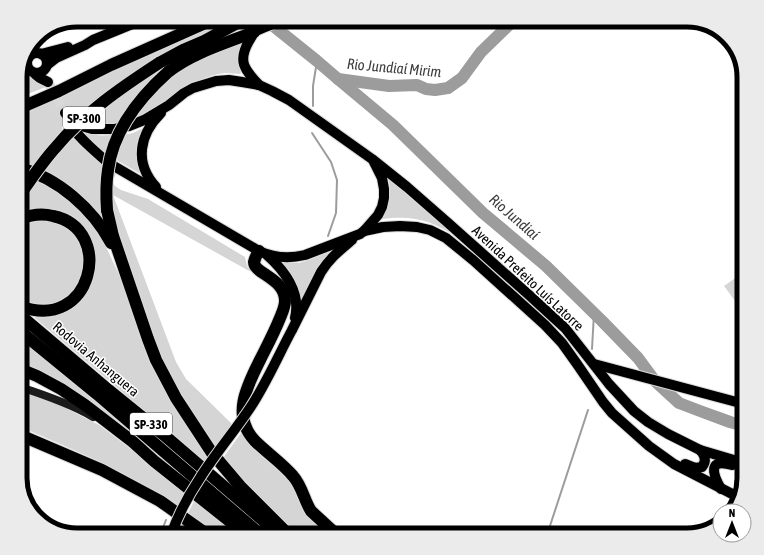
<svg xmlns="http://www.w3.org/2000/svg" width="764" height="555" font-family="'Asap Condensed',sans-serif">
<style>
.green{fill:#d5d5d5}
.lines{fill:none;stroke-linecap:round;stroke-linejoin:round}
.stream{stroke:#9c9c9c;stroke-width:2}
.river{stroke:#9c9c9c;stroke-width:12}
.primary-tunnel{stroke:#d9d9d9;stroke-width:10;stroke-dasharray:10 5;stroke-linecap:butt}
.primary-casing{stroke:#dbdbdb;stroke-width:12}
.highway-casing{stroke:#dbdbdb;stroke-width:14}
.secondary{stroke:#1b1b1b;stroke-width:8}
.primary{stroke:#000;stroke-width:10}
.highway{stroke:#000;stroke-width:12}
.primary-bridge-casing{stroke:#dbdbdb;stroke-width:12;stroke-linecap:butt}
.highway-bridge-casing{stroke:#dbdbdb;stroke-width:14;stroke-linecap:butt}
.primary-bridge{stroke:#000;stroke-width:10}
.highway-bridge{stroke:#000;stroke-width:12}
.labels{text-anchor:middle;stroke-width:3;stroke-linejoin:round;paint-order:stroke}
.shield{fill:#fff;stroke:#4c4c4c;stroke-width:1}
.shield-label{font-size:13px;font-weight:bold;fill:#000}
.street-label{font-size:14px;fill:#000;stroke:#fff}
.water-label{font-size:15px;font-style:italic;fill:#3d3d3d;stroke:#fff}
.rim{fill:none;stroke:#000;stroke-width:5}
</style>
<rect width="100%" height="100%" fill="#fff"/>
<g class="green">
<polygon points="227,20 232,20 157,57 115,85 77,115 69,111 62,117 62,130 32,167 20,163 20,112"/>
<path d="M243,41c-4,12 -5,21 -2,33 -5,0 -11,-1 -16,-1 -37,4 -62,36 -96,48l8,-11 45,-43z"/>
<path d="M174,62l-55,61 -21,2 -11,-2c28,-23 55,-44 87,-61z"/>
<path d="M25,76c9,1 17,4 21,11l-26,10v-19z"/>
<polygon points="143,128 140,139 146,177 113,158 122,135 133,133"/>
<path d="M79,130c6,1 11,4 17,5 6,1 11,0 17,0l-7,19 -14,-10z"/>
<polygon points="73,135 104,165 103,223 44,172 60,149"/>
<polygon points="111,170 116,174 112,182 115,186 121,190 148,199 245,257 247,266 251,272 113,195 176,362 186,379 233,425 214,449 169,377 148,329 111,212"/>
<path d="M388,176l70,62c-26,-18 -45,-23 -76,-19 9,-14 9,-28 6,-43z"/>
<polygon points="37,180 52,188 64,196 88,218 101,236 121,279 146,348 209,456 205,462 35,318 36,315 45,316 89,283 81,229 20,214 20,205"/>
<polygon points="36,217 72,228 85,252 82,286 54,308 20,303 20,222"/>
<polygon points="331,251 332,253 300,310 282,263 298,263 306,261"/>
<polygon points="744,272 744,313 724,286"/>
<polygon points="20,339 165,459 165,460 93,405 20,364"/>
<path d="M20,390l26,9 18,8 35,18 16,12 70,54 -8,17c-48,-36 -102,-58 -157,-81z"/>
<polygon points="241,433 286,473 294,483 304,512 308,516 330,535 297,535 251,491 223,458"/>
<polygon points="195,499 241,535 215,535 187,515"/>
</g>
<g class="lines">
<g class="stream">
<polyline points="313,106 313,86 317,61"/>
<polyline points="312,133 331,162 337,180 336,213 328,236"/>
<polyline points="592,349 594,313"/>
<polyline points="160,535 166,520"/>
<polyline points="547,535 588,410"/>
</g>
<g class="river">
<polyline points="266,20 317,61 338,79 393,125 483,213 546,266 602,321 638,358 655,381 679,403 700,411 730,422 744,426"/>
<polyline points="338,79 389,86 417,85 426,89 435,90 448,88 462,78 481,52 514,20"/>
</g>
<polyline class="primary-tunnel" points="49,84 65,113"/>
<g class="primary-casing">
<g id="primary">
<circle cx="37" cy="63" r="10"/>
<polyline points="41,54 68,47"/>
<polyline points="47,65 56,58 85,45 93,40 142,20"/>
<polyline points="35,74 40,78 48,82"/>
<path d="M259,85c-14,-15 -22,-23 -10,-44 2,-3 4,-8 7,-10 8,-4 18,-7 26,-11"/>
<polyline points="65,113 81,126 92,129 115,129 129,126 144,120 169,105 184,93 193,88 216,81 229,80 242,82 259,85 272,91 289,100 372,159 407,187 447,222 529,295 565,328 609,384 634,411 648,422 668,434 700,450 744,463"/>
<path d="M69,122c7,14 26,29 38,40l152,89c15,7 30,8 46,4l55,-21 4,-3 14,-16 4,-8 2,-9v-9l-2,-11 -8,-16"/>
<path d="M156,187c-22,-24 -17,-52 5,-74"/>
<polyline points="364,231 383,227 400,226 417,227 430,230 446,238 473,260 545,325 562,343 577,364 603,402 612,413 649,446 674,464 738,497"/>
<path d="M267,255c18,16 34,38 28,63"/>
<path d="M292,330l29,-58c9,-14 18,-21 31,-32"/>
<polyline points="594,364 744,404"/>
<path d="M685,464l10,4 7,-1c5,-6 3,-12 -2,-17"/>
<path d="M721,489c-9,-16 -13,-31 11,-24"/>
</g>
</g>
<g class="highway-casing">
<g id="highway">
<polyline points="159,63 183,50 204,41 243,20"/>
<path d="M168,72c24,-19 58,-29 86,-40"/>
<polyline points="20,108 59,91 111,65 212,20"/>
<path d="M20,168c38,10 73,41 91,75"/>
<polyline points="107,210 113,236 148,339 156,360 176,398 212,453 240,486 289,535"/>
<path d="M259,251c-2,3 -4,7 -5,11 0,12 31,16 31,39 0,6 -3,12 -5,17 -6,15 -13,28 -20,42 -13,26 -29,56 -5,81 12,12 27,22 38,35 9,10 11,24 18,35l26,24"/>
<path d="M20,306c72,28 96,-77 33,-90 -11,-3 -23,-1 -33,3"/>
<polyline points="20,315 105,387 164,435 272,528"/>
<polyline points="20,331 97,394 261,535"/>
<polyline points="20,369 37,376 61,389 85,405 133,442 154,461 247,535"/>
<polyline points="20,435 102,470 160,501 208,535"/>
</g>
</g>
<path class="secondary" d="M20,387c25,8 51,17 73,30"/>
<use href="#primary" class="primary"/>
<use href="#highway" class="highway"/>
<g class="primary-bridge-casing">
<path id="primary-bridge" d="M171,535c7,-20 17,-39 29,-57 15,-24 34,-46 50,-70 16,-24 28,-52 42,-78"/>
</g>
<g class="highway-bridge-casing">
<g id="highway-bridge">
<path d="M24,189c10,-14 20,-29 32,-42 28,-34 66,-60 103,-84"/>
<path d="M107,210c-1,-14 -1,-27 1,-40 5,-40 31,-72 60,-98"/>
</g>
</g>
<use href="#primary-bridge" class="primary-bridge"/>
<use href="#highway-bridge" class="highway-bridge"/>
</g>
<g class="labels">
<g class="shield">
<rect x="63" y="107" width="42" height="22" rx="3"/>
<rect x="130" y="413" width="42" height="22" rx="3"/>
</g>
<g class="shield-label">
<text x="84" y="123">SP-300</text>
<text x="151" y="429">SP-330</text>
</g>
<g class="street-label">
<text transform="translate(528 278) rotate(43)" y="5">Avenida Prefeito Luís Latorre</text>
<text transform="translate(96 359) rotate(40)" y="5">Rodovia Anhanguera</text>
</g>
<g class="water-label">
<text transform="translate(394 68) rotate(5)" y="5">Rio Jundiaí Mirim</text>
<text transform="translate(514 217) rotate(41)" y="5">Rio Jundiaí</text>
</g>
</g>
<path d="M0 0H764V555H0ZM77 27H687A50 50 0 0 1 737 77V478A50 50 0 0 1 687 528H77A50 50 0 0 1 27 478V77A50 50 0 0 1 77 27Z" fill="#ebebeb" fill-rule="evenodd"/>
<path class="rim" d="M77 27H687A50 50 0 0 1 737 77V478A50 50 0 0 1 687 528H77A50 50 0 0 1 27 478V77A50 50 0 0 1 77 27Z"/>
<g transform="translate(732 523)"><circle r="19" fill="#ffffff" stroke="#999999"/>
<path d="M0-3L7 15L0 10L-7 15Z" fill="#000000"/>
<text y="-6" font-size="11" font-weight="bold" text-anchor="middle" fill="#000000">N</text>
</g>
</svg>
